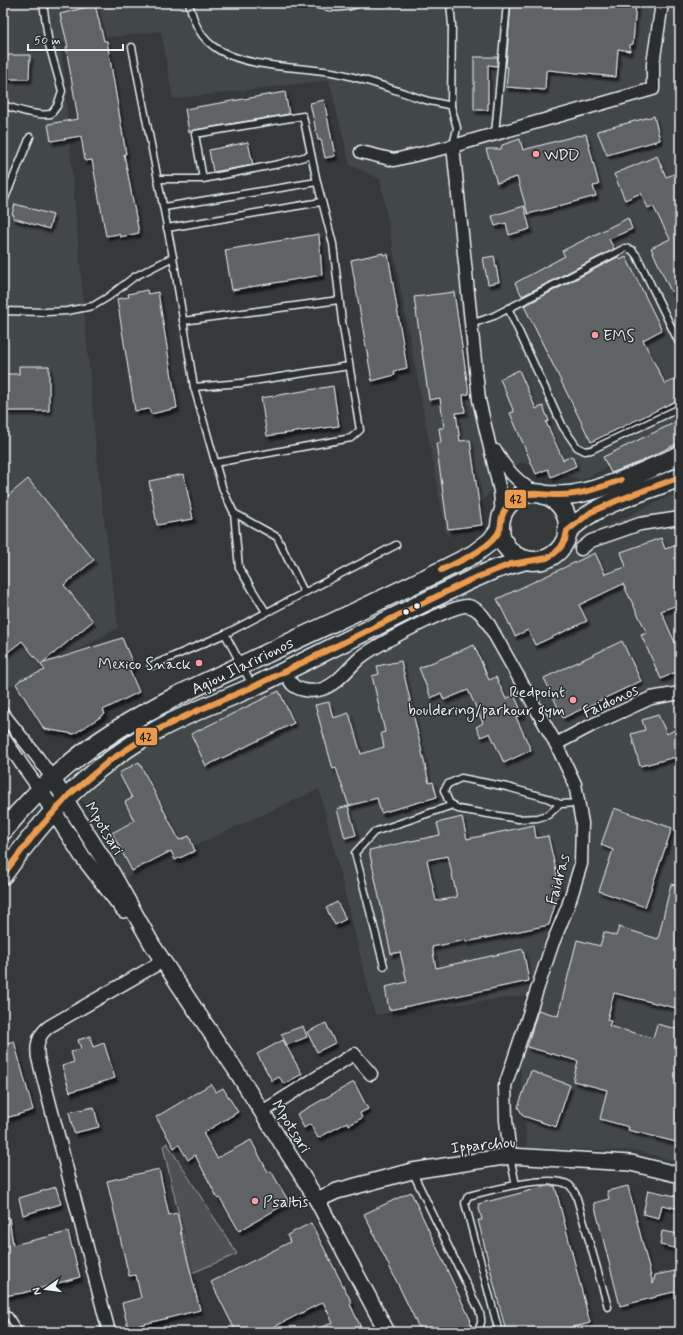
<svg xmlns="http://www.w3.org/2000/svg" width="683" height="1335" font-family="Mynerve,sans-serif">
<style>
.built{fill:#424647}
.green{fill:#4d5152;stroke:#9aa1a5}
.building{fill:#5f6365;stroke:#e8f1f8;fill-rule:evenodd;filter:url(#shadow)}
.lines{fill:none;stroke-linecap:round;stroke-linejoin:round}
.service-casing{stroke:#e8f1f8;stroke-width:9}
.minor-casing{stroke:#e8f1f8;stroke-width:15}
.tertiary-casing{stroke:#e8f1f8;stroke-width:18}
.secondary-casing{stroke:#e8f1f8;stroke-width:21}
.service{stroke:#2a2d2e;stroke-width:6}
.minor{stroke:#2a2d2e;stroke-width:12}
.tertiary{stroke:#2a2d2e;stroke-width:15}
.secondary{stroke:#2a2d2e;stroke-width:18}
.bus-1-casing{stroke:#2a2d2e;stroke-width:9}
.bus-1{stroke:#eb9b4d;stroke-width:6}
.poi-dot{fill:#ff9aa2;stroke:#2a2d2e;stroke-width:1.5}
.bus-dot{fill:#e8f1f8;stroke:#2a2d2e;stroke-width:1.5}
.labels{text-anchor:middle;stroke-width:3;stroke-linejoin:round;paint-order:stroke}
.poi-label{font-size:16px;fill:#e8f1f8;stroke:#2a2d2e;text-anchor:start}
.street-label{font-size:16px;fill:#e8f1f8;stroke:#2a2d2e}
.line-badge{stroke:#2a2d2e;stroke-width:1.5}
.pale-badge-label{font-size:11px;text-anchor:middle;font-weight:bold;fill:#111}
</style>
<defs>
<filter id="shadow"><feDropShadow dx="2.5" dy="4" stdDeviation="1" flood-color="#0009"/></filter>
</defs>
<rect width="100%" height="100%" fill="#35393a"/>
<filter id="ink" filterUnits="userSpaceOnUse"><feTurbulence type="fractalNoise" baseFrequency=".025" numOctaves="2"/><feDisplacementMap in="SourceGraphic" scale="8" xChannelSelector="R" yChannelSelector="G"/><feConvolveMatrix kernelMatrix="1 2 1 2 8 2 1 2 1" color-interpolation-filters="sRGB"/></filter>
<g filter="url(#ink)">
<g class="built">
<polygon points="3,3 680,3 680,431 582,480 520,462 447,537 380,179 350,165 329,80 173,99 161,31 61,43 98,470 118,628 3,690"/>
<polygon points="680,491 680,1163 639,1151 527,1148 520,1066 544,993 375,1015 319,789 124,878 82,799 126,755"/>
</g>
<polygon class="green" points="167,1143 237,1254 192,1273 163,1146"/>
<g class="building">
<polygon points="511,3 636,3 633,44 630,45 630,51 618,49 616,77 548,70 546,71 545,90 506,87 508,67 506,67"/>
<polygon points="95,5 104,41 107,41 126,154 124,154 139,233 120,237 119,234 106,236 92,160 85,161 81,136 51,141 48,124 78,119 66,47 68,47 60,14"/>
<polygon points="3,55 30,55 29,79 3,79"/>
<polygon points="474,57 498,57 497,66 488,65 488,110 474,110"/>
<polygon points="285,92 289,114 194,130 189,132 185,109"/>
<polygon points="324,100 335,156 325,158 321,140 318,140 310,103"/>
<polygon points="654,116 660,140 607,155 597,131"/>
<polygon points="586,134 599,185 593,186 596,196 528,214 517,177 497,183 486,149 501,149 502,145 520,139 523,150 579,135 579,136"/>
<polygon points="248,142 253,165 213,172 209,150"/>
<polygon points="657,156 666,177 680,172 680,288 671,292 651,248 670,239 653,206 648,208 641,193 625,200 614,174"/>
<polygon points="15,204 53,215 49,229 13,218 14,215 12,214"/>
<polygon points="524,206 530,229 509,235 506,223 495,226 492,216"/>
<polygon points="628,218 632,229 609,239 614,249 522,296 515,283 565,256 562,251"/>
<polygon points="319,234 322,275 232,290 225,250"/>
<polygon points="383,253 383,255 388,254 407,368 394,371 395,375 372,381 351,260"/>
<polygon points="494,256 499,282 488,284 483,258"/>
<polygon points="618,257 620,260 626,257 662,330 643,340 665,384 676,379 680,388 680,399 591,442 524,306"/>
<polygon points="147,290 148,294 158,292 177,408 151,414 149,409 135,411 117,299 129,297 128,294"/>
<polygon points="454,292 469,394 463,395 465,412 456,413 460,441 470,440 482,525 448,529 436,443 441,443 439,428 444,428 440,398 429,400 414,297"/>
<polygon points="19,366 49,366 49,411 5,411 5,400 3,400 3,374 19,374"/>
<polygon points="519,370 536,409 543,406 549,421 546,422 563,460 572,456 576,466 551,477 548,469 536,474 510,413 514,412 500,379"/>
<polygon points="333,386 339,426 267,436 261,398"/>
<polygon points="680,420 680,442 642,461 611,473 603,457"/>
<polygon points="184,474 193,519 157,525 149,481"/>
<polygon points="28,479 94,560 64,585 93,621 41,664 122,638 134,666 130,671 139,692 103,710 105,714 74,734 44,729 16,684 20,680 45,670 22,641 3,656 3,500"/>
<polygon points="661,538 665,549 680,544 680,604 661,611 680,654 680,670 661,679 641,635 647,633 623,584 579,605 587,621 535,645 528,630 515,636 497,599 595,553 605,574 626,567 621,552"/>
<polygon points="622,641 641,681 563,718 544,678"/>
<polygon points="474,645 489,680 496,677 506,699 514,695 523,714 516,717 531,750 504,763 490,733 481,737 476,727 483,723 468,690 444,700 441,693 431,698 419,668"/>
<polygon points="401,661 429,783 433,782 437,797 381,813 377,798 349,806 336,768 333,769 315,705 329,702 333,718 349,713 361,754 384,747 381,733 385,732 372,676 379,674 377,666"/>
<polygon points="279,691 294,723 206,766 191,734"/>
<polygon points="658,715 667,734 680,727 680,756 640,766 631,734 645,730 642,720"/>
<polygon points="139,762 179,840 189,836 195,851 175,860 171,851 132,871 112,833 134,821 125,802 132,798 119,773"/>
<polygon points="348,806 356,835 345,838 337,809"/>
<polygon points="614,808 672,828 645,907 599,891 613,850 601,845"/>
<path d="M462,817l5,22 67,-14 2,13 12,-2 12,52 -11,37 -83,17v-2l-34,7 4,21 87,-19 6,32 -140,29 -4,-23 22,-5 -7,-30 -9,2 -22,-104 71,-15 -3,-12zM448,856l9,41 -21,4 -9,-41z"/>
<polygon points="671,884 680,886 680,1009 614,993 607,1020 611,1021 609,1026 653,1038 657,1024 680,1030 680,1143 628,1130 629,1127 600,1119 607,1090 573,1081 578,1061 527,1047 538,1010 558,1016 577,940 600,946 604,932 616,936 619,927 658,939"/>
<polygon points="337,902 346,919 335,925 326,908"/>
<polygon points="326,1023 335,1043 317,1052 307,1032"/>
<polygon points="303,1026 307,1037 287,1045 281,1034"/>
<polygon points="90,1036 93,1047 104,1043 115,1078 70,1092 62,1066 74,1062 71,1052 81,1049 78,1040"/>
<polygon points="283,1040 302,1074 284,1084 279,1077 272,1081 257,1054"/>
<polygon points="14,1041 33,1110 3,1119 3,1044"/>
<polygon points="531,1071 570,1085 556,1127 523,1116 518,1107"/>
<polygon points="354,1082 368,1109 360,1113 362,1118 349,1125 348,1122 318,1138 310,1124 304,1128 297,1114"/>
<polygon points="211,1084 216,1092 223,1088 238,1112 203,1133 217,1158 251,1140 268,1172 271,1171 289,1202 239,1231 220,1198 218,1199 195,1155 188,1160 179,1145 174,1148 156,1117"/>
<polygon points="94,1107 99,1127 74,1133 69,1112"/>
<polygon points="159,1169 169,1215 177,1213 181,1230 180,1230 200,1310 128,1328 122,1303 141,1298 136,1275 129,1276 107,1181"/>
<polygon points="548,1186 555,1186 590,1323 554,1332 506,1332 478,1220 482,1220 478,1204"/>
<polygon points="628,1186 653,1284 655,1275 680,1270 680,1282 677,1283 679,1291 656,1296 656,1297 620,1306 594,1203 609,1199 607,1191"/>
<polygon points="56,1187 61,1204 23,1215 19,1198"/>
<polygon points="648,1190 680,1197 680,1209 662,1205 659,1218 643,1214"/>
<polygon points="411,1192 471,1321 470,1322 473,1328 468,1332 421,1332 364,1214"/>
<polygon points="9,1217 13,1245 68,1232 80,1277 23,1293 3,1296 3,1218"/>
<polygon points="311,1223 352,1303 350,1304 363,1332 311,1332 310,1331 333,1323 323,1302 264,1332 236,1332 211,1282 290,1242 287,1235"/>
<polygon points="662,1231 680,1234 680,1249 660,1245"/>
</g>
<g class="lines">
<g class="service-casing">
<g id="service">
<path d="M189,3c5,20 11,36 30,47 33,19 81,16 118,23 29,6 57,17 85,26 9,3 19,4 29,7"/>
<path d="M317,3l1,2c16,4 28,3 43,-2"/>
<polyline points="450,3 452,25 451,106 457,128 453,146"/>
<polyline points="132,47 173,257 194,387 223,490 234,513 239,568 266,612"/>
<path d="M3,105c16,5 32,11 48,9l6,-8 5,-15 -13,-46 -6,-42"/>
<polyline points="495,134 507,3"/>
<polyline points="158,179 203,179 279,164 311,155"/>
<polyline points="203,179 195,134 303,116 317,182 333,244 342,321 360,430 351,438 215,463"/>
<polyline points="3,203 30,137"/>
<polyline points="164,207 317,182"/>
<polyline points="167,228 321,202"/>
<polyline points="508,308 563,427 577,447 585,451 591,450 680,408"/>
<polyline points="3,311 46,312 67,311 93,306 108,297 134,277 173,257"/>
<polyline points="183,321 339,300"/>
<polyline points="471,324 494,316 625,248 632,250 637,256 680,345"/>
<polyline points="194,387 241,383 349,366"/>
<polyline points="234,513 277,537 304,592"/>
<polyline points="225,634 252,685"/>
<polyline points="151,666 225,634 396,545"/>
<polyline points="560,804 548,815 537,818 518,819 458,809 449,802 444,790 448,784 461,778 507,787 547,798 560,804 579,803"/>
<polyline points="384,966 355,853 374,832 453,805"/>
<polyline points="510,1157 516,1185"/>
<path d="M412,1171l67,139c3,9 4,15 -4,22"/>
<polyline points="3,1314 9,1316 19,1332"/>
<path d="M499,1332l-34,-129 3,-7c21,-5 83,-23 101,-11 3,2 5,7 7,10l32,112"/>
</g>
</g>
<g class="minor-casing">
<g id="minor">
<polyline points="453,146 479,400 500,491 502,516"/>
<polyline points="361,152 394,160 453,146 653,89 653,64 662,3"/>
<path d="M496,451c9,19 22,31 39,42"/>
<polyline points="581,549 591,541 640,524 680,518"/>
<path d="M285,671c2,4 4,9 7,13 6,6 18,8 26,6 18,-3 30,-22 43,-33 14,-11 92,-53 107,-51 10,2 15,10 20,17l68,121 19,40 7,39 -1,41 -13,42 -16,39 -47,141 1,34 4,36"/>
<polyline points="3,714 38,758 52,778"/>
<polyline points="3,737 25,769 40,790"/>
<polyline points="556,744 592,725 651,698 680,693"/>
<polyline points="262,1112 354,1054 371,1074"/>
<path d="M109,1332l-71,-274c-2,-13 0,-24 12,-32l113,-65"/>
</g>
</g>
<g class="tertiary-casing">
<g id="tertiary">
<polyline points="52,778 112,873 153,946 235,1069 299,1171 317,1200 387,1332"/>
<polyline points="40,790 82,856 124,910"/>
<polyline points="317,1200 337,1191 412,1171 510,1156 631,1163 680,1175"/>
</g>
</g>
<g class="secondary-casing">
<g id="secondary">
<circle cx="534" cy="527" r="34"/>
<path d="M544,495c10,0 21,1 31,-1 36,-6 72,-24 105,-39"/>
<path d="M567,532c31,-31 74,-38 113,-55"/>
<path d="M3,831c32,-39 69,-73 112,-100 43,-28 91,-49 138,-71 73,-35 148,-68 221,-106l17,-13 9,-12"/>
<path d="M3,875c44,-62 85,-106 152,-144 32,-18 67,-30 100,-45 71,-35 143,-71 215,-106l23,-10 33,-10"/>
</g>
</g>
<use href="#service" class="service"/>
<use href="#minor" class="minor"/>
<use href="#tertiary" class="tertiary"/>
<use href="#secondary" class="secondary"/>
<g class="bus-1-casing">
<g id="bus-1">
<path d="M441,570c17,-8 52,-22 59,-41 1,-4 1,-9 2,-12 2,-7 7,-13 12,-17 12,-9 25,-6 39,-5 7,0 14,0 21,-1 16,-2 32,-9 47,-14"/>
<polyline points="3,875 36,832 70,794 109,761 155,731 192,713 255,686 470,580 511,564 547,558 555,553 561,547 565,540 567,531 591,512 616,501 680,477"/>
</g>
</g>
<use href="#bus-1" class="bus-1"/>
</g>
</g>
<g class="poi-dot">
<circle cx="536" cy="154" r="4"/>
<circle cx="595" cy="335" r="4"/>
<circle cx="199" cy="663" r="4"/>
<circle cx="573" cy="700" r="4"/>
<circle cx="255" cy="1201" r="4"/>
</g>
<g class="bus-dot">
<circle cx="417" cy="606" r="3.5"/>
<circle cx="406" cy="612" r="3.5"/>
</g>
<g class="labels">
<g class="poi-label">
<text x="544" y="160">WDD</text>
<text x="603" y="341">EMS</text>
<text x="191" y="669" text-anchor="end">Mexico Snack</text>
<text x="565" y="697" text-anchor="end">Redpoint<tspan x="565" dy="18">bouldering/parkour gym</tspan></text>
<text x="263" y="1207">Psaltis</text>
</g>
<g class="street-label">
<text transform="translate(242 665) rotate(-26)" y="6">Agiou Ilaririonos</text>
<text transform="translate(610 700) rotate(-25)" y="6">Faidonos</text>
<text transform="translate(105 828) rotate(58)" y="6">Mpotsari</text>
<text transform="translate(557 879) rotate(-75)" y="6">Faidras</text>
<text transform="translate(292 1126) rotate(58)" y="6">Mpotsari</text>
<text transform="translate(483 1144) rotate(-6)" y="6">Ipparchou</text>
</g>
</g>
<g class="line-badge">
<rect x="504" y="489" width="23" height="20" rx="4" fill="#eb9b4d"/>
<rect x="135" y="727" width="23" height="19" rx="4" fill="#eb9b4d"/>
</g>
<g class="pale-badge-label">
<text x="516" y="503">42</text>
<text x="146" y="741">42</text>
</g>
<rect width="683" height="1335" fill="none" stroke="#2a2d2e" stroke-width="16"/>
<rect x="8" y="8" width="667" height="1319" fill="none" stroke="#e8f1f8" stroke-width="1.5" filter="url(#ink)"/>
<g transform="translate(46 1289) rotate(256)" stroke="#2a2d2e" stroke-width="3" paint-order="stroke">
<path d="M0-3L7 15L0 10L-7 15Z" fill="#e8f1f8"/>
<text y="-6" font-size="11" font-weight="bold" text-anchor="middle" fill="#e8f1f8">N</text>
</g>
<path d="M28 44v6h95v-6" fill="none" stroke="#e8f1f8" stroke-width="2"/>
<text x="34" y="44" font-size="12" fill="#e8f1f8" stroke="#2a2d2e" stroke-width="3" paint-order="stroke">50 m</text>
</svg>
